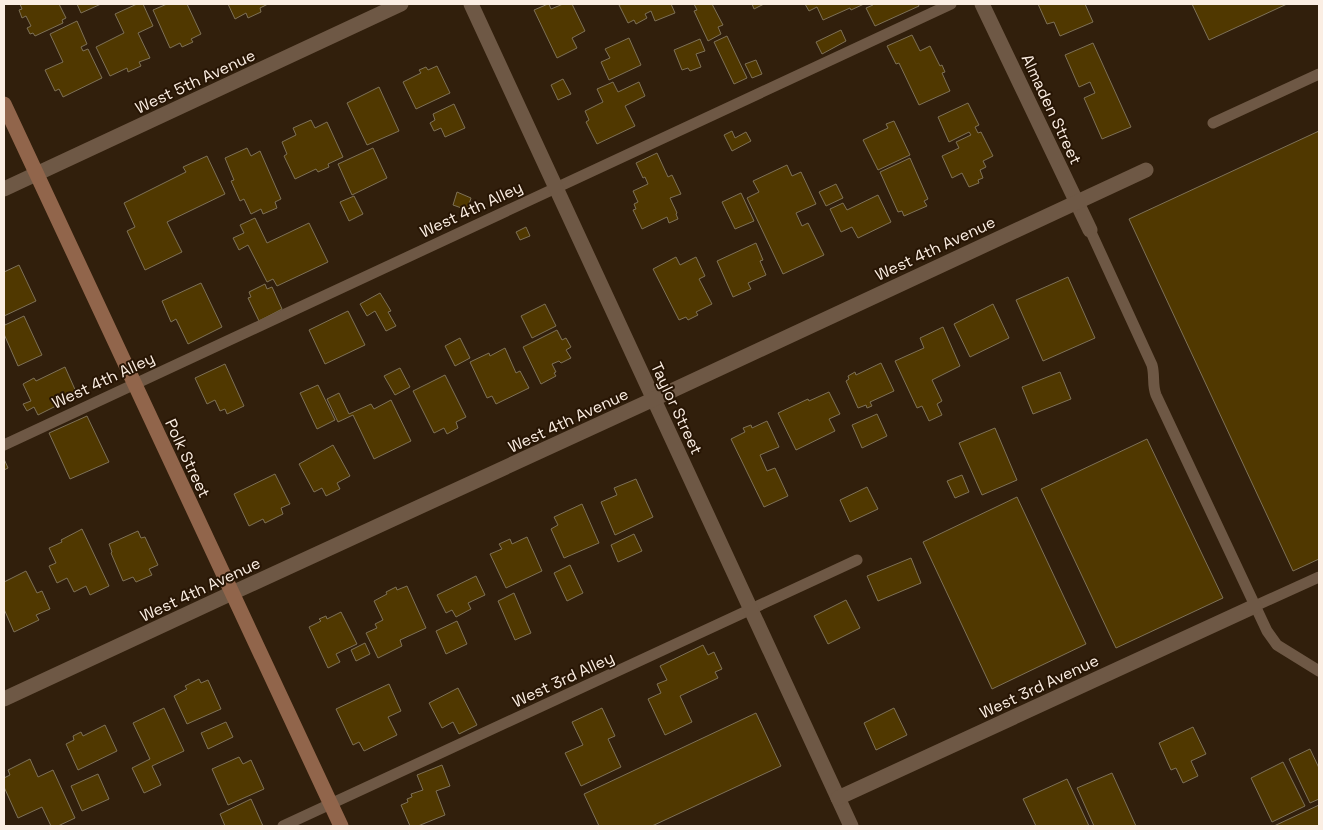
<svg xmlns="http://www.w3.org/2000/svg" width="1323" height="830" font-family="'Space Grotesk',sans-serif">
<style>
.building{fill:#503800;stroke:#7e7157}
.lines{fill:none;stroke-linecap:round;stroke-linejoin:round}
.lane{stroke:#6e5845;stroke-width:11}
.street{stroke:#6e5845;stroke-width:15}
.secondary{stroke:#91654b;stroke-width:15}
.labels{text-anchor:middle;stroke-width:4;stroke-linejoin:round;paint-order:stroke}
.street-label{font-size:16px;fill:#fbeee3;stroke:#271504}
</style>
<rect width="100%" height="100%" fill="#311f0c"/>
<g class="building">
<polygon points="20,4 59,4 66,18 62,20 63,23 35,36 33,33 30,34 27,28 31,26 26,16 22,18 19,10 22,9"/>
<polygon points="77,4 101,4 81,13"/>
<polygon points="137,4 143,4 153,26 138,33 150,58 139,62 141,66 128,72 127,68 110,76 96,47 124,33 115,14"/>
<polygon points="167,4 187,4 201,34 191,39 193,42 182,47 180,43 170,48 153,10"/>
<polygon points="228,4 268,4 260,8 261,12 248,18 246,13 235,19"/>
<polygon points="548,4 549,4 551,9 563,4 572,4 585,31 572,38 577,48 557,58 534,10"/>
<polygon points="623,4 671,4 675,13 655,21 651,11 645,14 647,18 636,24 634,20 628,23 619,5"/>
<polygon points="694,4 712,4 723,25 718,27 721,34 708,41 694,11 697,10"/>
<polygon points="752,4 764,4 754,9"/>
<polygon points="805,4 864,4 851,10 850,8 823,20 817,7 809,11"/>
<polygon points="872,4 918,4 919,6 875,26 866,8 873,5"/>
<polygon points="1038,4 1085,4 1093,22 1060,36 1054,22 1047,24"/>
<polygon points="1192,4 1287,4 1209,40"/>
<polygon points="77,21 87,44 81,47 83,51 88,49 102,78 63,97 59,89 55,91 45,70 63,62 50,34"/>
<polygon points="841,30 846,41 822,54 816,42"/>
<polygon points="912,35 920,51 930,46 940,66 942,65 945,72 942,73 950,91 919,105 899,63 896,64 887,46"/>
<polygon points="727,36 747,78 734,84 714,42"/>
<polygon points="629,38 641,65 609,80 601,62 610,58 605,49"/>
<polygon points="700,39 705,51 696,54 701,67 690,71 688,68 682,70 674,50"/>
<polygon points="1093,43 1131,127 1102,139 1084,98 1095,93 1090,82 1079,87 1065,55"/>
<polygon points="756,60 762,74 752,78 745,64"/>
<polygon points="437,66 450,93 416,109 403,82 421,73 419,70 426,67 428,70"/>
<polygon points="563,79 571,94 558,100 551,85"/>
<polygon points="613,82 618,92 639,82 645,96 625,106 635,126 597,144 586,122 589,120 585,111 603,102 597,89"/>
<polygon points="379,87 399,131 367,145 347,103"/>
<polygon points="968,103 979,125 975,127 978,133 981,132 993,156 983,161 986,167 980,170 983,178 978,180 979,183 969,187 962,173 952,178 942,156 959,148 956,142 971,135 969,132 949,142 938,117"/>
<polygon points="454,104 465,128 445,137 441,128 434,131 430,123 435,120 433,114"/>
<polygon points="311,120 315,128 327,122 343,157 328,164 329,167 318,172 316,169 295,179 284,156 287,154 282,142 296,135 293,128"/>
<polygon points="894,121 910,155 878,170 863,140 888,128 886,124"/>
<polygon points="732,131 735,138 746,132 751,141 732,151 724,135"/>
<polygon points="1319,131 1319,559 1293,571 1129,219"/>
<polygon points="247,148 251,156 260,151 281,199 275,202 277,208 263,214 261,209 251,214 244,199 240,201 231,181 234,180 225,158"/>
<polygon points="373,148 387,178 352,195 338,164"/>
<polygon points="657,153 668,177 672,175 681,194 670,198 677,213 676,214 678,219 669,223 667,217 642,229 633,210 636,209 634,204 638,202 633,191 648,184 645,177 643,178 636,163"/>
<polygon points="207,156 225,194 167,222 182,252 145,270 127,231 135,227 124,203 186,172 183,167"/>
<polygon points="910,158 928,199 924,201 927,206 904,216 902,211 898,212 880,172"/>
<polygon points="787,165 792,176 801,172 816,204 796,213 802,226 808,223 824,255 783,274 747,198 759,192 753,181"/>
<polygon points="836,184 843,198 826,206 819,192"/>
<polygon points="457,192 471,198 467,210 453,205"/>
<polygon points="741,193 754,221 735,229 722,202"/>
<polygon points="878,195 891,222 858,238 852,227 841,232 830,209 843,203 847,210"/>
<polygon points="354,196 363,214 349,221 340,202"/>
<polygon points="255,218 267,243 309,223 328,262 277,286 273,279 267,282 248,245 239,250 233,238 244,233 240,225"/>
<polygon points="526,227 530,236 520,240 516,232"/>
<polygon points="756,243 763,260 760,261 766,275 748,283 751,289 733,297 717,261"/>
<polygon points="676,257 680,265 696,257 705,276 699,279 712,304 696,312 698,315 688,320 686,317 679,320 653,269"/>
<polygon points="19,265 36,301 4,316 4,272"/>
<polygon points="1068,277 1095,338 1043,361 1016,300"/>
<polygon points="201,283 222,327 188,344 176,319 171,322 162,301"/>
<polygon points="265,284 267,289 272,287 282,309 259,321 248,298 251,297 249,292"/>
<polygon points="380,293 391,311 388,312 396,326 386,331 375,311 367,316 360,304"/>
<polygon points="545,304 556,326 532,338 521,316"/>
<polygon points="993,304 1009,338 970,357 954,324"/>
<polygon points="348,311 365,345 325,364 309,330"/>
<polygon points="24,316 42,355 18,366 4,334 4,321 5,325"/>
<polygon points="943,327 960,366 932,380 942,401 937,404 942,415 929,421 922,406 917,408 895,361 924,348 920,338"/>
<polygon points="557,330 562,340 566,338 571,347 566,350 571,358 561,363 559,361 552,364 556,372 554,373 556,376 541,384 523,347"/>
<polygon points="460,338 470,358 455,366 445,346"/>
<polygon points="505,348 516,373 520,371 529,388 496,404 492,396 487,398 470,362 489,353 490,356"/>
<polygon points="881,363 894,391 870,402 872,406 867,408 866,405 858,408 846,381 849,379 848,376 855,372 856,375"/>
<polygon points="225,364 244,406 227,414 225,409 220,411 215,400 207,404 195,378"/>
<polygon points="65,367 77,394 55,404 56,406 38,415 34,407 27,411 23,404 31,401 23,384 34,378 36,381"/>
<polygon points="400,368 410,387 395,395 384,376"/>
<polygon points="1060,372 1071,399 1033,414 1022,387"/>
<polygon points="445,375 466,417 456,422 458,428 447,434 444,428 434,433 413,391"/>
<polygon points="318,385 335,420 317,429 300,393"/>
<polygon points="829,392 840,414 829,419 835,431 796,450 778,413 808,399 809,401"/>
<polygon points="339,393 349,414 371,404 374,409 391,400 411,441 374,459 353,415 338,422 327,399"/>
<polygon points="877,414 887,436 862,448 852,425"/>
<polygon points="87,416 109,462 70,479 49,433"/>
<polygon points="767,421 779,447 760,455 767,471 775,468 788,496 764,507 731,439 745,432 743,428 751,425 752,428"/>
<polygon points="995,428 1017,480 982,495 959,443"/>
<polygon points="1147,439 1223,598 1116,648 1041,489"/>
<polygon points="333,445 350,476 337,483 340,489 326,496 322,488 314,492 299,464"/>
<polygon points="4,459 8,468 4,470"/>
<polygon points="275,474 290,504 281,508 283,514 265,523 263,519 249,526 234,494"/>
<polygon points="962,475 969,492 955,498 947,481"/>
<polygon points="636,479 653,517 615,535 601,502 617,495 614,488"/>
<polygon points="867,487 878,509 850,522 840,500"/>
<polygon points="1017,497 1086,644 992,689 923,542"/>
<polygon points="582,504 599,543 564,558 551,529 558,525 554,517"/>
<polygon points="82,529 109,586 90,595 86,586 74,592 67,578 57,583 49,566 56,563 49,548 62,542 61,540"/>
<polygon points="138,531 141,538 145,537 158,565 149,569 152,575 136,582 133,577 123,581 111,553 112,552 109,544"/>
<polygon points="634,534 642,551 618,562 611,545"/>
<polygon points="527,537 542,571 506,588 490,554 502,549 499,544 510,539 512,544"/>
<polygon points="911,558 921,583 878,601 867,576"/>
<polygon points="570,565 583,593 567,601 554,573"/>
<polygon points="26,571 37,593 42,591 50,609 36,615 39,620 14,632 4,609 4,582"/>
<polygon points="476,576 485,595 468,603 471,609 456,617 452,610 446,613 437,595"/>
<polygon points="407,586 426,628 400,640 402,646 378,658 366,633 377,628 375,624 383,620 374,601 387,594 386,592 396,587 397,590"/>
<polygon points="514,593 531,633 515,640 498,601"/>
<polygon points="846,600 860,628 828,644 814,616"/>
<polygon points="341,612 357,644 336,654 340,662 328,668 309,627 321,621 319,619 326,616 327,619"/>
<polygon points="457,621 467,644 446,654 436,631"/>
<polygon points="365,643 370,654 356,661 351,650"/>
<polygon points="703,645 708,655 714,652 722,669 715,672 718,678 680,696 692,722 665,735 648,699 661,693 657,684 667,680 660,666"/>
<polygon points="199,679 201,683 208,680 221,709 187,724 174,696 187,689 185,686"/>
<polygon points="389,684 401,711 388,717 397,735 364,751 359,742 353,745 336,709"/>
<polygon points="458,688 477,725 459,734 453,722 442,728 429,703"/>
<polygon points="164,708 184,751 152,766 161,785 144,793 132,768 150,759 133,723"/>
<polygon points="602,708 615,736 608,739 621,767 581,786 565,753 583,745 572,722"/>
<polygon points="894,708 907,735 876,750 864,723"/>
<polygon points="756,713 781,766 652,826 599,826 584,794"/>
<polygon points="226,722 233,737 208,749 201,733"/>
<polygon points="105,725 117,751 78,770 66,744 74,740 73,736 81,732 83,736"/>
<polygon points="1193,727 1206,754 1191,761 1198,776 1183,783 1176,768 1171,770 1159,743"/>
<polygon points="1310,749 1319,768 1319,799 1310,803 1289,759"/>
<polygon points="239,757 243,764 251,760 264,789 228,805 212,769"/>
<polygon points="30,759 38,777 53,770 75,818 58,826 51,826 42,807 18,818 4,787 4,778 10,775 8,770"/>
<polygon points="1283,762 1305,806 1272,822 1251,778"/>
<polygon points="442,765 450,786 436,791 445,815 418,826 410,826 401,805 408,802 407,799 412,797 411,794 423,790 417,775"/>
<polygon points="1112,773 1136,826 1094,826 1077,788"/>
<polygon points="98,774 109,799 82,811 71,786"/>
<polygon points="1067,779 1089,826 1036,826 1023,799"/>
<polygon points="251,799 263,826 225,826 220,814"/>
<polygon points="1319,805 1319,826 1274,826"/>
</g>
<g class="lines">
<g class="lane">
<polyline points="1213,123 1319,74"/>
<path d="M1090,230l62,135c3,11 0,20 4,30l111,236 10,14 42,26"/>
<polyline points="4,445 951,4"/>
<polyline points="1255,606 1319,577"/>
<polyline points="283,826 857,560"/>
</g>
<g class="street">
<polyline points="471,4 851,826"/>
<polyline points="982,4 1090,230"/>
<polyline points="4,189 401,4"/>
<polyline points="4,699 232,593 654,399 1146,170"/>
<polyline points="838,798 1255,606"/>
</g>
<polyline class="secondary" points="4,104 341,826"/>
</g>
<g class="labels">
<g class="street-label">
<text transform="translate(195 81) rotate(-25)" y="6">West 5th Avenue</text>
<text transform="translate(1052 109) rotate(65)" y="6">Almaden Street</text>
<text transform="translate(471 209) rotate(-25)" y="6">West 4th Alley</text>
<text transform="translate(935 248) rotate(-25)" y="6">West 4th Avenue</text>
<text transform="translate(103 380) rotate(-25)" y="6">West 4th Alley</text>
<text transform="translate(677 408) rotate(65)" y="6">Taylor Street</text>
<text transform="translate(568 420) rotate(-25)" y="6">West 4th Avenue</text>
<text transform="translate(188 458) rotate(65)" y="6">Polk Street</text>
<text transform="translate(200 589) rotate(-25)" y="6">West 4th Avenue</text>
<text transform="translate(563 679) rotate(-25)" y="6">West 3rd Alley</text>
<text transform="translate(1039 686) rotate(-25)" y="6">West 3rd Avenue</text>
</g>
</g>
<rect width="1323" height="830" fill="none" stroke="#fbeee3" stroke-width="10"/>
</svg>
